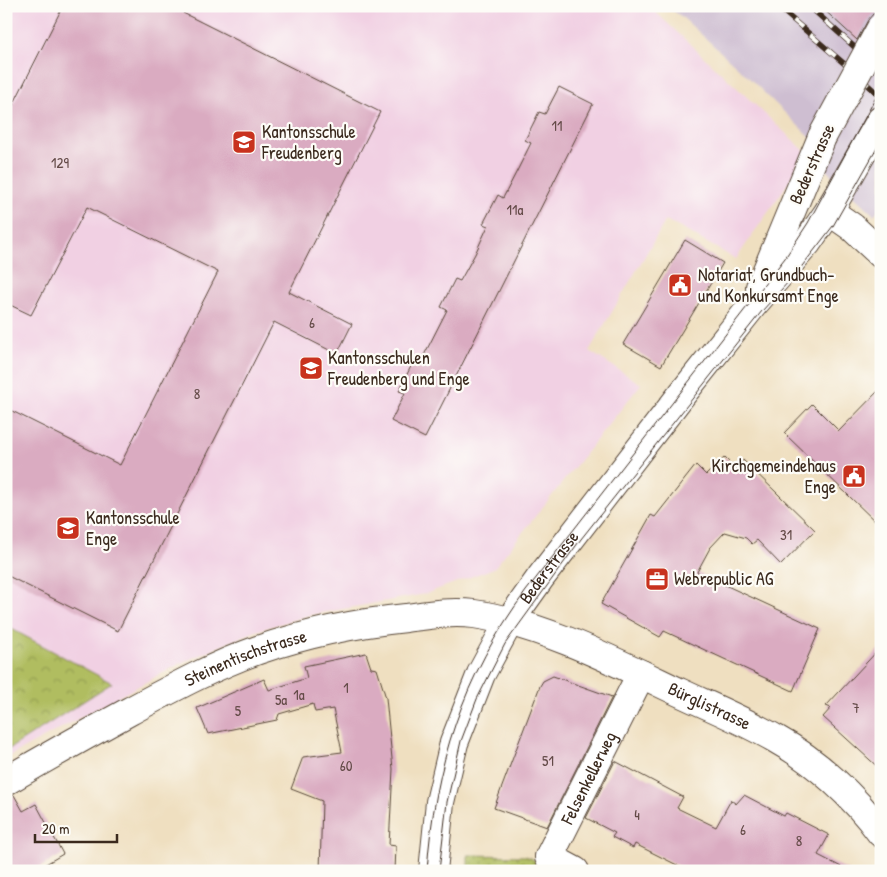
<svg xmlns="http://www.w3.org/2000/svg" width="887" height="877" font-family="'Patrick Hand',sans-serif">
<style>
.built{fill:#f1d0e3}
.railway{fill:#cebed1}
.park{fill:url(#park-crowns);stroke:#76743f}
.garden{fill:url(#garden-dots);stroke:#76743f}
.building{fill:#daabc1}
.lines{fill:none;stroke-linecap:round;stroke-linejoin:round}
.minor-casing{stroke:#564536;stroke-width:30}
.major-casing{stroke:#564536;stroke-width:30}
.minor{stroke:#fff;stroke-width:28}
.major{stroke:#fff;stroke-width:28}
.tram{stroke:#3b2a1e;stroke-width:1}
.rail-casing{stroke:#3b2a1e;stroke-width:5.5}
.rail{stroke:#fdfcf7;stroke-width:4;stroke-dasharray:11;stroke-linecap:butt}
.major-bridge-casing{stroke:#564536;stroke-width:30;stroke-linecap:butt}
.major-bridge{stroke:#fff;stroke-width:28}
.labels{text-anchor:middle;stroke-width:4.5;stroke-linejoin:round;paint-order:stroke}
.number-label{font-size:15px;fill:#634a47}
.poi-label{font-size:18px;fill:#3b2a1e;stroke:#fdfcf7;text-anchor:start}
.street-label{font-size:18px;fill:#3b2a1e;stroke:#fdfcf7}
</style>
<defs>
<pattern id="park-crowns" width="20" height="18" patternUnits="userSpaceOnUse" patternTransform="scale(1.25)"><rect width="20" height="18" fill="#b0bd60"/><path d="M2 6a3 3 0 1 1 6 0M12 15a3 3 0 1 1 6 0" fill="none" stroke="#909a4f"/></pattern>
<pattern id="garden-dots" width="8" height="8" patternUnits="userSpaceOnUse" patternTransform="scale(1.25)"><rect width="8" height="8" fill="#b0bd60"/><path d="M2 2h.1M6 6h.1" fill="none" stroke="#909a4f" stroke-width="1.8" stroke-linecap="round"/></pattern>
</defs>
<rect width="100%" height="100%" fill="#fdfcf7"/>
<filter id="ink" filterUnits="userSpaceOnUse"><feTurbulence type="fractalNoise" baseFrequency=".02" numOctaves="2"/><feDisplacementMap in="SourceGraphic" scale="10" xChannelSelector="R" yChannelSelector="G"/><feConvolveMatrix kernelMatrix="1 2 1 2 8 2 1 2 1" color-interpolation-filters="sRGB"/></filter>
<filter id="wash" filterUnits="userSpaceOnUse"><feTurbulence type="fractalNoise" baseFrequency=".0096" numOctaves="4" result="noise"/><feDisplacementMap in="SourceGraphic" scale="20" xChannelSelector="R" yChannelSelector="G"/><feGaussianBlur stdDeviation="1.12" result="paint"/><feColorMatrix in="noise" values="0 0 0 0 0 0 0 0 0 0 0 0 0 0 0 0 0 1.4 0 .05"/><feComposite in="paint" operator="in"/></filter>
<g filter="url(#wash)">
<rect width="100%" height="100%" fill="#efdfc0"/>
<polygon class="built" points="6,6 649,6 808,154 736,259 666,220 589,351 641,384 494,568 425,594 310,615 256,631 181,663 6,758"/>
<polygon class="railway" points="667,6 879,6 881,8 881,206 874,215 811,156 818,145 745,74 683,18"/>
<polygon class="park" points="6,626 112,683 6,751"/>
<polygon class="garden" points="468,855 526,856 556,871 468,871"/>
<g id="blocks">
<g class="building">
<polygon points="63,6 186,6 183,13 380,112 289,292 352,324 337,354 274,322 118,631 6,575 6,408 120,465 218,272 87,207 31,315 6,303 6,119"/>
<polygon points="820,6 881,6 881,12 873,14 868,20 857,40"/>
<polygon points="559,87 593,104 425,438 391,421 405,393 399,391 413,362 419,365 447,310 441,307 455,279 460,281 475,254 488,226 483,224 498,195 503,198 517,171 531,143 525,140 539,112 545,114"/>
<polygon points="685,240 723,263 661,366 623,344"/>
<polygon points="881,388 881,527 784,433 812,404 839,431"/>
<polygon points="725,457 736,468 743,460 815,530 781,565 757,540 752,544 746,538 725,532 710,548 697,572 820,629 793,691 664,631 660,637 601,604 651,515 655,517 696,465 706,475"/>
<polygon points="881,647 881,770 823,717 831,708 826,706"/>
<polygon points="366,653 371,668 377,669 386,698 393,769 389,845 396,846 395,871 320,871 322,801 291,789 303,757 342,752 333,709 315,712 313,704 279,714 277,720 208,734 197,708 264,679 269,690 307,678 304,666"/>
<polygon points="553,676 612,697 547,827 494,808 540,686 543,681"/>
<polygon points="615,761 683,797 677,808 716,827 731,800 736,804 744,795 784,816 786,813 829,835 818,855 849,871 689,871 635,844 633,848 612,837 615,833 586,818"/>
<polygon points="14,795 23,811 36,804 63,854 34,871 6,871 6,797"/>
</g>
</g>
</g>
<g filter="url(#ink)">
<use href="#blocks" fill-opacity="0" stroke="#564536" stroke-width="1"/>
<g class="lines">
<g class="minor-casing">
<g id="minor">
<polyline points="829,211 852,227 881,254"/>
<path id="s1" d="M6,781c41,-24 82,-47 124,-70 41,-22 83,-45 128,-61 47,-16 98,-27 148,-32 22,-3 45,-7 68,-4 68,10 142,48 205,78 32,15 66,29 97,47 40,22 78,57 105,94"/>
<path id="s2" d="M575,871l-26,-14 92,-183"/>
</g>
</g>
<g class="major-casing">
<g id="major">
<polyline points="760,287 822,137"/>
<path id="s3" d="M433,871l7,-69 14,-59 27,-69 28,-52 32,-45 138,-179 74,-93 54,-62 22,-32 52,-91"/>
</g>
</g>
<use href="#minor" class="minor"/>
<use href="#major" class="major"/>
<g class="tram">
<path d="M427,871c7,-105 36,-195 99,-280l259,-333 23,-35 73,-135"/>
<polyline points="439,871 447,802 461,741 477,699 505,644 581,539 762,311 799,270 833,226 881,141"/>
</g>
<g class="rail-casing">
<g id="rail">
<polyline points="777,6 854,72 881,97"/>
<polyline points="809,6 881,71"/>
</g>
</g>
<use href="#rail" class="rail"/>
<g class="major-bridge-casing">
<polyline id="major-bridge" points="822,137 881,28"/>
</g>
<use href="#major-bridge" class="major-bridge"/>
</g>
</g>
<defs>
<g id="school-square" transform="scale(1.25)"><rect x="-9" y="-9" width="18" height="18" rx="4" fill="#c8321e" stroke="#fdfcf7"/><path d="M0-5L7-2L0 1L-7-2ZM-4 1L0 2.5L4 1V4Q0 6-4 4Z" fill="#fff"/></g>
<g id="civic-square" transform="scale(1.25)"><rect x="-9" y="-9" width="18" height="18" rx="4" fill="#c8321e" stroke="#fdfcf7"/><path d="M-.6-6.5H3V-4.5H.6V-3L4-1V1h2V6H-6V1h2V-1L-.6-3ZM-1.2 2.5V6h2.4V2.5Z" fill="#fff"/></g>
<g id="office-square" transform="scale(1.25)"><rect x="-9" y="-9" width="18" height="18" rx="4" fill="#c8321e" stroke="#fdfcf7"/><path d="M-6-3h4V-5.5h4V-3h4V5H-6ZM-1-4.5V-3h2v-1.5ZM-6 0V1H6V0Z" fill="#fff"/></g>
</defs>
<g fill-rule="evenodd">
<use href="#school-square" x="244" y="142"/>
<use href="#civic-square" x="680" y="285"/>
<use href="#school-square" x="311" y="368"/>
<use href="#civic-square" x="854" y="476"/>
<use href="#school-square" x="68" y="528"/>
<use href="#office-square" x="657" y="579"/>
</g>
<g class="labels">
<g class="number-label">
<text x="557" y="131">11</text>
<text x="60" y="168">129</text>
<text x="515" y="215">11a</text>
<text x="312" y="328">6</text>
<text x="197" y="399">8</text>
<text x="786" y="540">31</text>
<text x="346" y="693">1</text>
<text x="299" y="700">1a</text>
<text x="281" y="705">5a</text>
<text x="856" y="713">7</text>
<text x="238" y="716">5</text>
<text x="548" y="766">51</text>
<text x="346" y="771">60</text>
<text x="637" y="820">4</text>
<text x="743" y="835">6</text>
<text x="799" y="846">8</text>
</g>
<g class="poi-label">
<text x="262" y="138">Kantonsschule<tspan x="262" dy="21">Freudenberg</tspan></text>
<text x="698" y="281">Notariat, Grundbuch-<tspan x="698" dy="21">und Konkursamt Enge</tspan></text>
<text x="328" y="364">Kantonsschulen<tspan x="328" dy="21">Freudenberg und Enge</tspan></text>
<text x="836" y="472" text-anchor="end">Kirchgemeindehaus<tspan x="836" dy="21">Enge</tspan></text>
<text x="86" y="524">Kantonsschule<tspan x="86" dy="21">Enge</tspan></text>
<text x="674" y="585">Webrepublic AG</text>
</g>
<g class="street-label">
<text transform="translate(812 164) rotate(-66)" y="6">Bederstrasse</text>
<text dy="6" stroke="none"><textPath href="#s3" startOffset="331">Bederstrasse</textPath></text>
<text dy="6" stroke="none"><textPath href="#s1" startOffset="270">Steinentischstrasse</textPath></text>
<text dy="6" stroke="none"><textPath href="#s1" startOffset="758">Bürglistrasse</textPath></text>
<text dy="6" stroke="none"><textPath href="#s2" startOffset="118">Felsenkellerweg</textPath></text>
</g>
</g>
<rect width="887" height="877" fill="none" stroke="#fdfcf7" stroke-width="25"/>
<path d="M35 834v8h82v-8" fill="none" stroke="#3b2a1e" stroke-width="2.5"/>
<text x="42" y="834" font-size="15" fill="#3b2a1e" stroke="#fdfcf7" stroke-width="4" paint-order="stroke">20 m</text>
</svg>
